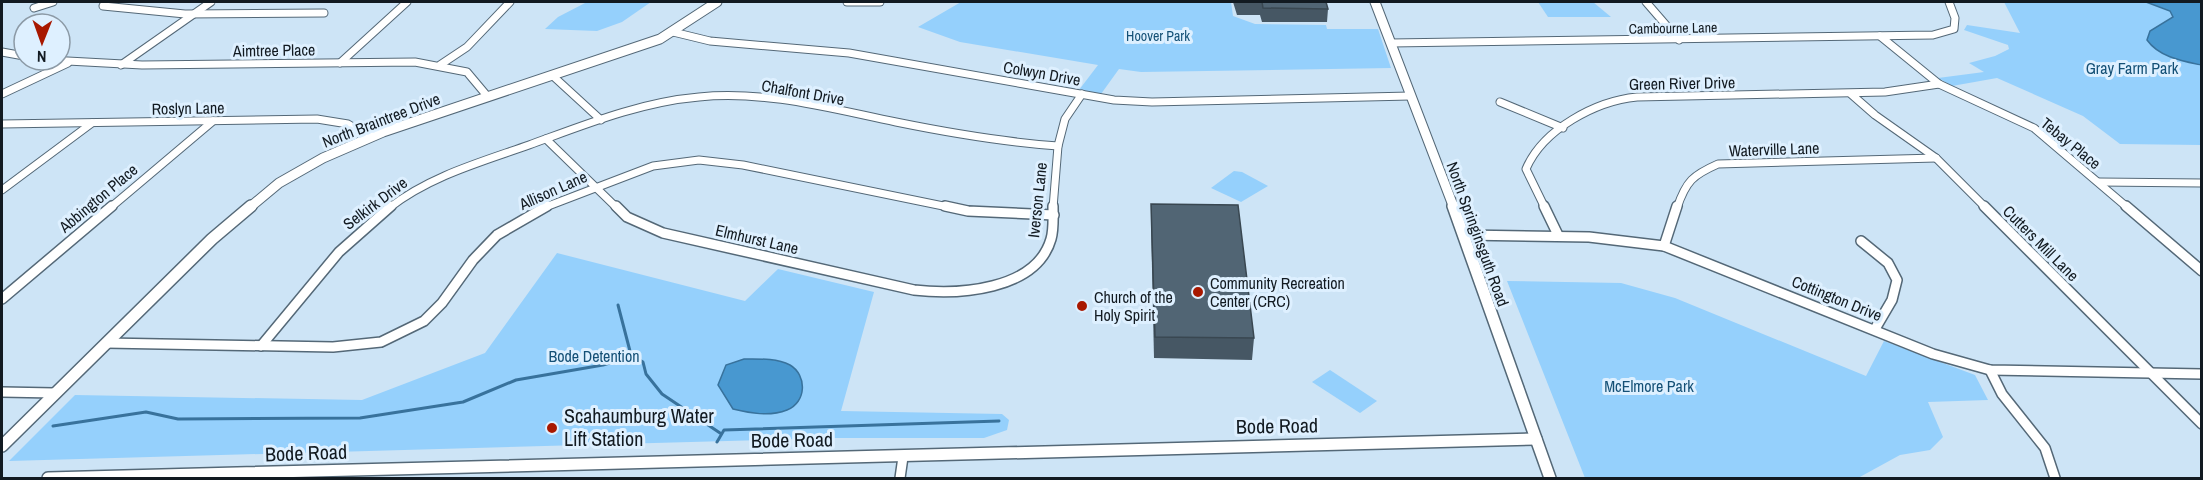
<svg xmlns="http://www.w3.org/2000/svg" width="2203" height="480" font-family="'Archivo Narrow',sans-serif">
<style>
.green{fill:#95d0fc}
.water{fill:#4898d0;stroke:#38729c;stroke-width:1.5}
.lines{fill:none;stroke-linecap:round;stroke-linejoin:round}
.stream{stroke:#38729c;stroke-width:3}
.minor-far1-casing{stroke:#546877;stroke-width:9}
.minor-casing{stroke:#546877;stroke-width:12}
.tertiary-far1-casing{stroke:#546877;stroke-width:11}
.tertiary-casing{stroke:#546877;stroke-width:14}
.minor-far1{stroke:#fff;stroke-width:7}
.minor{stroke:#fff;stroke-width:9}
.tertiary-far1{stroke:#fff;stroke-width:9}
.tertiary{stroke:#fff;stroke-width:11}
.wall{fill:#465764}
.building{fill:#516574;stroke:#394751;stroke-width:1.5}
.poi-dot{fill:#a81800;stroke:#def0ff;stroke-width:2}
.labels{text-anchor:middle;stroke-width:6;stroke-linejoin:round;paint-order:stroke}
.far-street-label{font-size:14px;fill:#121a21;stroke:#def0ff}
.far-park-label{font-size:14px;fill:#145076;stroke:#def0ff}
.street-label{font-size:16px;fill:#121a21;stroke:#def0ff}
.park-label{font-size:16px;fill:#145076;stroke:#def0ff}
.poi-label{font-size:16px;fill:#121a21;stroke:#def0ff;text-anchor:start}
.near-poi-label{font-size:20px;fill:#121a21;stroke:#def0ff;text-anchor:start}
.near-street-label{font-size:20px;fill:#121a21;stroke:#def0ff}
</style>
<rect width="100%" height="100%" fill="#cde4f6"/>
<g class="green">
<polygon points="587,2 651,2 622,22 597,31 545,29 558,17"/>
<polygon points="961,2 1231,2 1233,16 1255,24 1326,25 1327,29 1378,29 1391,68 1141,72 1119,69 1101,94 1079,90 1098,65 960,42 918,27"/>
<polygon points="1538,2 1593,2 1611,17 1548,17"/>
<polygon points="2004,2 2201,2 2201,145 2120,144 2083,116 1997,78 1952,86 1938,78 1984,72 1969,63 1995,56 2009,49 2008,45 1964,30 1967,25 2020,33"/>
<polygon points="1234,171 1242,172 1268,186 1241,202 1211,188"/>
<polygon points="557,253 745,301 778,269 874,292 841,411 1002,414 1009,420 1007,430 984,438 834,438 9,461 75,395 362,400 485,353"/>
<polygon points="1507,281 1621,283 1675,298 1866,376 1884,341 1975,375 1988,400 1928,402 1943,437 1930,450 1900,455 1858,478 1585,478"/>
<polygon points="1330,370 1377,401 1360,413 1312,382"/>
</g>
<g class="water">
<path d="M2146,2h55v63c-19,-4 -42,-8 -54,-25l3,-9 23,-14 -3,-6z"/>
<path d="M744,359c15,0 32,-1 46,6 17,10 17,37 -3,45 -18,7 -37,3 -54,-1l-15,-24 8,-20z"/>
</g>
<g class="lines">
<g class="stream">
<polyline points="618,305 631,355 643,362 646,374 662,394 720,433"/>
<polyline points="53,426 146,412 178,419 360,418 463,402 516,380 603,365 633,356"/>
<polyline points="717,442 724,430 999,421"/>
</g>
<g class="minor-far1-casing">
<g id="minor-far1">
<polyline points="847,2 880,2"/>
<polyline points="1646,2 1679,40"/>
<polyline points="103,6 185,14 324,13"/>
<polyline points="34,8 53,2"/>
<polyline points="673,32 710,41 849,53 1114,100 1152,102 1410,96"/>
<polyline points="1880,36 1939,84 2034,128 2128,208"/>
<polyline points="1391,43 1933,35 1954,29 1955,18 1949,2"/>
<polyline points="2,52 24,56"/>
<polyline points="49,60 142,65 415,62 467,72 488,97"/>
<polyline points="340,63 407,2"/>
<polyline points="121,65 211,2"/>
<polyline points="440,65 467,47 510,2"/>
<polyline points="553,76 601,120"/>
<polyline points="2,94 68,63"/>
<polyline points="1851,94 1875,115 1936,158 1986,208"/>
<polyline points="1500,102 1563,128"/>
<polyline points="2,124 317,119 348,124 370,137"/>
<polyline points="546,139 617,208"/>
<polyline points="2099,182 2202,183"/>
<polyline points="2,190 92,123"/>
<polyline points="110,208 213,121"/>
<path d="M389,208c41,-32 92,-46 140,-63 55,-20 111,-43 170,-48 66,-7 133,12 197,25 54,11 107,20 162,24"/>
<polyline points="543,208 653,166 699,160 743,165 953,208"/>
<polyline points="1053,208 1058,146 1065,119 1082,94"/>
<path d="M1545,208l-19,-39c17,-40 70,-68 111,-72l248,-5 54,-8"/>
<path d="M1677,208c9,-27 16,-33 41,-44l218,-6"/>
</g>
</g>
<g class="minor-casing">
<g id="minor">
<path d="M616,206l11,11 36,16 251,57c43,5 122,1 137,-51 3,-10 2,-23 2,-33"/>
<polyline points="945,206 968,211 1054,215"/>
<polyline points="1544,206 1558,235"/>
<polyline points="1984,206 2202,424"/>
<polyline points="2126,206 2202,271"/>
<polyline points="1464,235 1589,237 1664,246 1933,354 1990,370 2202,374"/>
<polyline points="1861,241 1888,263 1897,280 1892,300 1875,329"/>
<polyline points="1664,246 1677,206"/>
<polyline points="2,299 112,206"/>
<polyline points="106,343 333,347 381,342 424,321 442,303 473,260 497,235 547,206"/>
<polyline points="261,346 339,252 391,206"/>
<polyline points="1990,370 2002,394 2045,448 2055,478"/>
<polyline points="2,392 54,393"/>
<polyline points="900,478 903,457"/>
</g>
</g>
<g class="tertiary-far1-casing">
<g id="tertiary-far1">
<polyline points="1375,2 1454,208"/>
<polyline points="249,208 279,183 323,158 383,132 660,39 717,2"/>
</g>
</g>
<g class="tertiary-casing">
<g id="tertiary">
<polyline points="1453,206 1550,478"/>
<polyline points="2,446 212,239 251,206"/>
<polyline points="48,478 1536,439"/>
</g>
</g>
<use href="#minor-far1" class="minor-far1"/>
<use href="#minor" class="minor"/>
<use href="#tertiary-far1" class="tertiary-far1"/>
<use href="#tertiary" class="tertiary"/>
</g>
<g class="wall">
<polygon points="1233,2 1326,2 1328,9 1327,22 1262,22 1260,15 1237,15"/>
<polygon points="1151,204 1254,338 1252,360 1154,358 1151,224"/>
</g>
<g class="building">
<polygon points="1238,2 1326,2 1328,9 1263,8 1262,2"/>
<polygon points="1151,204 1238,205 1254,338 1155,337"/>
</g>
<g class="poi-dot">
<circle cx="1198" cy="292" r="6"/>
<circle cx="1082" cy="306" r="6"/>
<circle cx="552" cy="428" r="6"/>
</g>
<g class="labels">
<g class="far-street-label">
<text transform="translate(1673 28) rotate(-1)" y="5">Cambourne Lane</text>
</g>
<g class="far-park-label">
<text x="1158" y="41">Hoover Park</text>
</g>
<g class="street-label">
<text transform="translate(274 50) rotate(-1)" y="6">Aimtree Place</text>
<text transform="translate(1042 73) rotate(10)" y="6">Colwyn Drive</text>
<text transform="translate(1682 83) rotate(-1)" y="6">Green River Drive</text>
<text transform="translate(803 92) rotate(10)" y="6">Chalfont Drive</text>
<text transform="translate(188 108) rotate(-1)" y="6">Roslyn Lane</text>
<text transform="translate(381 120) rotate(-21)" y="6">North Braintree Drive</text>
<text transform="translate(2071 143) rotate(39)" y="6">Tebay Place</text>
<text transform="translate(1774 149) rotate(-2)" y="6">Waterville Lane</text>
<text transform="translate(553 190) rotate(-24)" y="6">Allison Lane</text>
<text transform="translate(98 198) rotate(-40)" y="6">Abbington Place</text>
<text transform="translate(1037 200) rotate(-84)" y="6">Iverson Lane</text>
<text transform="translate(375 203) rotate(-37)" y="6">Selkirk Drive</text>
<text transform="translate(1478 234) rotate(70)" y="6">North Springinsguth Road</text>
<text transform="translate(757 239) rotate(13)" y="6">Elmhurst Lane</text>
<text transform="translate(2041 243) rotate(45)" y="6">Cutters Mill Lane</text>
<text transform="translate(1837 298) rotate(22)" y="6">Cottington Drive</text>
</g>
<g class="park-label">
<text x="2132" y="74">Gray Farm Park</text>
<text x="594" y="362">Bode Detention</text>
<text x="1649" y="392">McElmore Park</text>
</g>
<g class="poi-label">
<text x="1210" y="289">Community Recreation<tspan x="1210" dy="18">Center (CRC)</tspan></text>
<text x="1094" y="303">Church of the<tspan x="1094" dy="18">Holy Spirit</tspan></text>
</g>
<g class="near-poi-label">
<text x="564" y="423">Scahaumburg Water<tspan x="564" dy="23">Lift Station</tspan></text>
</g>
<g class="near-street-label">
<text transform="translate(1277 426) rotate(-1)" y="7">Bode Road</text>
<text transform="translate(792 440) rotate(-1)" y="7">Bode Road</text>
<text transform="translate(306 453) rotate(-2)" y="7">Bode Road</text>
</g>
</g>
<rect width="2203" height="480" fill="none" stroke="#121a21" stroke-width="6"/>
<g transform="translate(42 42) rotate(181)"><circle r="28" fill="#def0ff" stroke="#8c9aa6" stroke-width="1.5"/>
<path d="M0-4.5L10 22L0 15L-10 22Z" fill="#a81800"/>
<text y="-9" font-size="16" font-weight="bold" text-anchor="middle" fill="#121a21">N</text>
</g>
</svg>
